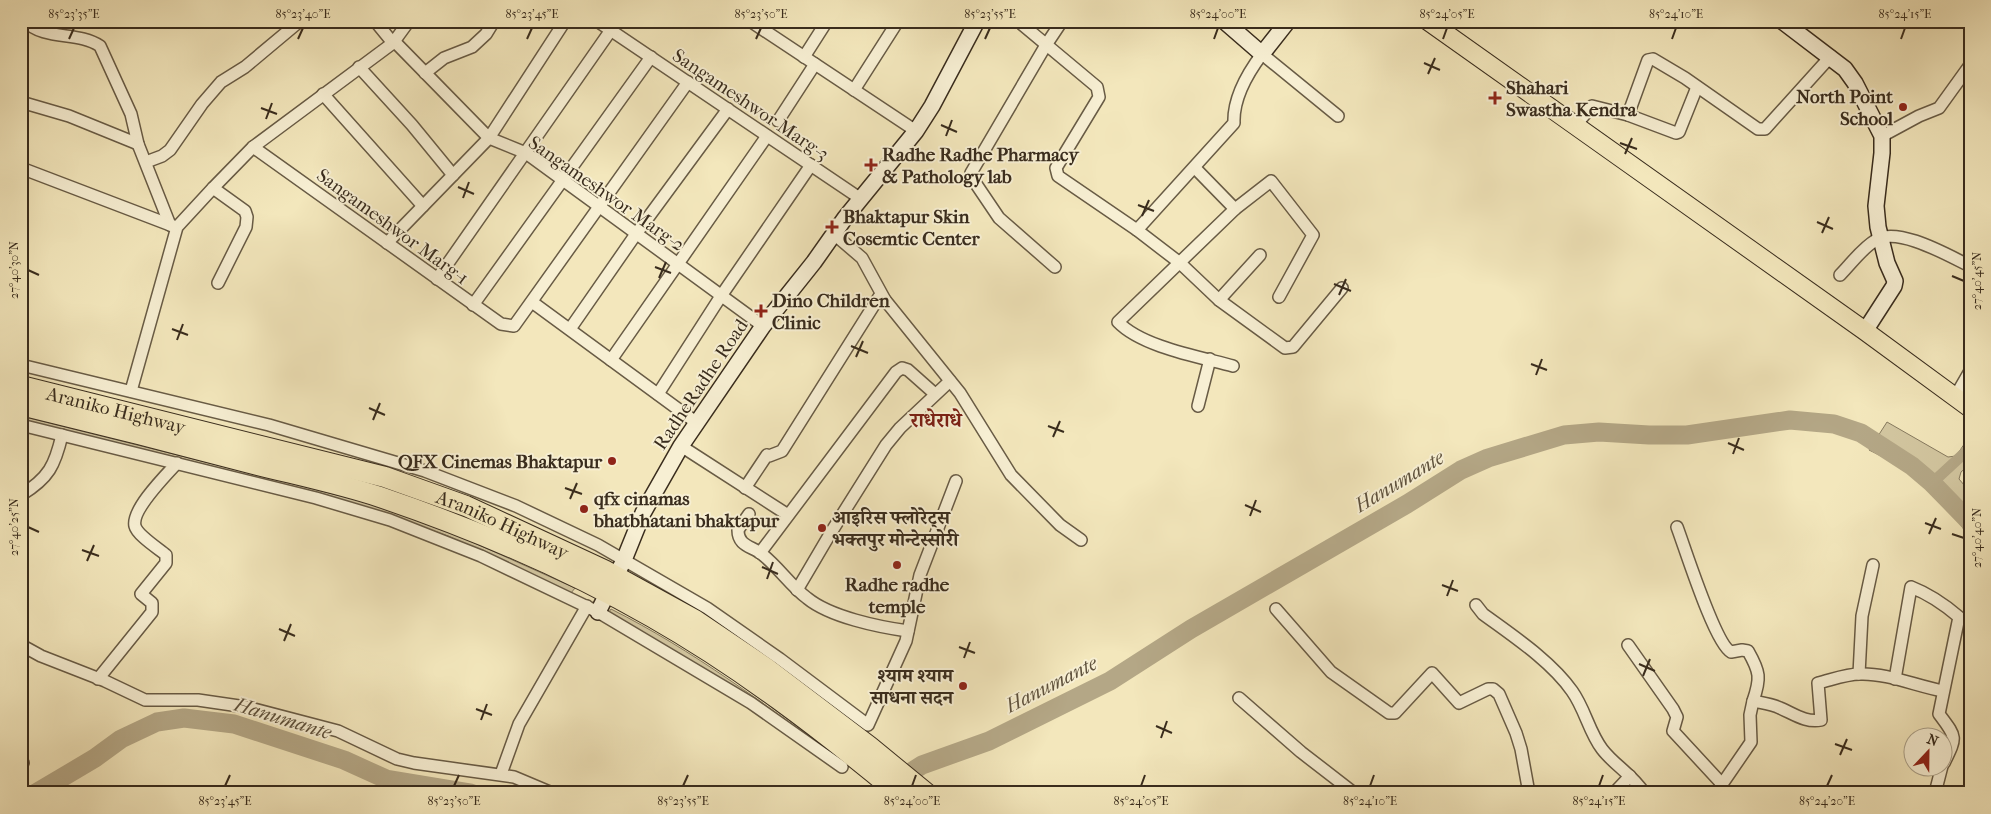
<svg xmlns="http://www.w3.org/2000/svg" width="1991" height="814" font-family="'IM FELL French Canon','Noto Serif Devanagari',serif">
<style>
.green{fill:#d3c7a1;stroke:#867a5f}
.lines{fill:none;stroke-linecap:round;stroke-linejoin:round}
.canal{stroke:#b4a786;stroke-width:11}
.river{stroke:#b4a786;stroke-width:19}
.street-casing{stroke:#685b45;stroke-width:14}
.secondary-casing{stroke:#392c1d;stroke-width:18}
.primary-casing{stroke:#392c1d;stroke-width:20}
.highway-casing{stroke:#392c1d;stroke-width:22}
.street{stroke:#f7efd3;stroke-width:11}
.secondary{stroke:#f7efd3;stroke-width:15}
.primary{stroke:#f3e7bc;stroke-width:18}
.highway{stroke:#f3e7bc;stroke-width:20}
.ticks{fill:none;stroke:#392c1d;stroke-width:2}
.poi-dot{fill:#8f2418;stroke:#f7efd3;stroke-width:2}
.labels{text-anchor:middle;stroke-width:4;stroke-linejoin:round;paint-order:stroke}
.poi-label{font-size:19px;font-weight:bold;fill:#392c1d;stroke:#f7efd3;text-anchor:start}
.street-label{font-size:19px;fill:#392c1d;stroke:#f7efd3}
.neighbourhood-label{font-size:20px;font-weight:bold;fill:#7a1f14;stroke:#f7efd3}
.water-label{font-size:20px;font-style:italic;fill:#5e513c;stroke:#f7efd3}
.neatline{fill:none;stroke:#392c1d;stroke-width:2}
.ticks-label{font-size:12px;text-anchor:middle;fill:#392c1d}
</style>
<rect width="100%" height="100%" fill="#f3e7bc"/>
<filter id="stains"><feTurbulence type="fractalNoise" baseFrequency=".004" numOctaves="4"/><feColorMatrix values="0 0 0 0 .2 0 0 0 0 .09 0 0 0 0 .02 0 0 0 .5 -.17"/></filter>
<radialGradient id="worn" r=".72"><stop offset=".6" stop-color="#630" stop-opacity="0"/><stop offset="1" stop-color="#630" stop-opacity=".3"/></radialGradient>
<g class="green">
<polygon points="21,416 369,503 450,532 575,588 571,593 448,536 408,522 21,420"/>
<polygon points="1887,422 1948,457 1956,456 1965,443 1970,448 1970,464 1961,472 1959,479 1970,492 1970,538 1955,517 1917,480 1893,462 1869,450"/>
<path d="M611,609c82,41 156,97 230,151l-232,-148z"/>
</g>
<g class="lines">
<polyline class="canal" points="1932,483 1970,448"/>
<g class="river">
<polyline points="36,793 95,758 121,739 157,722 184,718 234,724 344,760 386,779 471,793"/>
<polyline points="878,793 922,765 989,741 1110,681 1191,629 1407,504 1461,470 1488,458 1564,435 1599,432 1649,435 1687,435 1790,420 1834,424 1861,433 1912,466 1932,483 1970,522"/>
</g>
<g class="street-casing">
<g id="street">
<path d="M25,21c20,20 53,10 75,25l31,68 7,30 32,81"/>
<polyline points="375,21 393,43"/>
<polyline points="597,21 861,199"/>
<polyline points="750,21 916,131"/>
<polyline points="1018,21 1097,87 1099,97 1056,168 1058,176 1137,230 1180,263 1219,300 1285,348 1293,347 1342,288"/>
<polyline points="394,41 489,138 526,153 763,326"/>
<polyline points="804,57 827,21"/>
<polyline points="359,67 412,125 453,175"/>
<polyline points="425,73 444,58 472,47 486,34 494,21"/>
<polyline points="854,90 898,21"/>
<polyline points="323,94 423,206"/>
<polyline points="21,102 69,116 138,144"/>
<polyline points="1628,115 1676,133 1679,132 1697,87"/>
<polyline points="778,121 815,64"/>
<polyline points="1575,126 1592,106 1628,115 1648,60 1653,59 1685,78 1758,129 1765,129 1831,56"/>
<polyline points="1882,136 1919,116 1939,108 1970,65"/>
<polyline points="253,147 501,324 514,326 688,82"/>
<polyline points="146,162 162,156 170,150 202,104 221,82 245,67 300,21"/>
<polyline points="21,168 173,226"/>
<polyline points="1195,168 1235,209"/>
<polyline points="213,188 245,211 247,217 246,227 218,283"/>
<path d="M1137,230l97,-107c-1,-25 13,-49 28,-69l76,62"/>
<polyline points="834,234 862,258 885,300 960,393 1011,475 1060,525 1081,540"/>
<polyline points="387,243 489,138 565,21"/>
<polyline points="1055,267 999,218 974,181 971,173 1046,45 1062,21"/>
<path d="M1840,275c11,-11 22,-27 36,-35 22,-14 73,16 94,26"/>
<polyline points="437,279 611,30"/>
<polyline points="1219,300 1260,255"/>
<polyline points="532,302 697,423"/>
<polyline points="473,305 651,57"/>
<polyline points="570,329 636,234 728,109"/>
<polyline points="611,360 767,136"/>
<polyline points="21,365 269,425 425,471 516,506 598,545 707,608 780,659 868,725 906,641 920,575 956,481"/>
<path d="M1233,366c-33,-9 -91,-19 -115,-44l117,-113 36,-28 42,54 -34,62"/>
<polyline points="131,391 177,227 213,188 253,147 393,43 409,21"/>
<polyline points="658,394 721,296 811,165"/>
<polyline points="1955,397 1970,371"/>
<polyline points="1198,406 1210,359"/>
<polyline points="21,425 316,498 390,520 481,556 598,612 751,703 842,767"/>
<polyline points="681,446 788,515"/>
<polyline points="745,488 767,455 769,456 782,451 879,297 885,300"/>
<path d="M21,495c28,-17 34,-30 41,-60"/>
<path d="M749,514l-11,16c0,17 15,16 25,25 16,13 28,31 44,43 23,19 72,29 101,33"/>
<path d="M1677,527c8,21 38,117 54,125l11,-2 6,1c12,21 13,27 5,50"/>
<polyline points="760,553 896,372 902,368 908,370 935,394"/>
<polyline points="797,590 830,534 886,445 900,428 950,381"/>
<path d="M1476,605l7,9c30,22 68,47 89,77 13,18 17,41 30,58 12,16 31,26 42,44"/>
<polyline points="1276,609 1331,672 1389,713 1395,713 1432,673 1459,703 1488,689 1493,689 1499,694 1516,733 1521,749 1529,793"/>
<polyline points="21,645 41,656 105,681 145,700 198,700 246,707 338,731 397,759 414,763 514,777 552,793"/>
<polyline points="1628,645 1673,709 1677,717 1673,731 1722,784"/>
<polyline points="1859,674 1862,616 1873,565"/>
<path d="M98,679l54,-67v-9l-11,-9 25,-31v-8c-7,-6 -29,-20 -31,-29 -4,-16 31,-51 42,-63"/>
<path d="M1895,679l16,-92c18,7 34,18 48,30l-20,97c18,24 18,22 5,49"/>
<polyline points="1239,698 1301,752 1354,793"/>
<polyline points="21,760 23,763"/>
<polyline points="501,774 519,724 587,606"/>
<polyline points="1614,793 1630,776"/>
<path d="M1716,793l35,-51 -1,-27 3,-14c9,2 19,3 27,7 14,6 26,15 41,12l-3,-37c13,-3 28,-9 42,-9 27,-1 56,12 83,17"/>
<polyline points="1935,793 1942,766"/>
</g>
</g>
<g class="secondary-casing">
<g id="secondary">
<polyline points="1224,21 1262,54 1288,21"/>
<polyline points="1782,21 1845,69 1855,83 1882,136 1882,153 1876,206 1878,227 1887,263 1895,281 1894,286 1865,331"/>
<polyline points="598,612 624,560 643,513 681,446 763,326 814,262 845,218 916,131 932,106 977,21"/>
</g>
</g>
<g class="primary-casing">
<polyline id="primary" points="1428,21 1865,331 1970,408"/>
</g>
<g class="highway-casing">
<g id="highway">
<path id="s1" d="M21,386l364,91 81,29 138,64 91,50 71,48 104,79 56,46"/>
<path d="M21,405c79,19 158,39 237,60 40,10 83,19 122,32 94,32 186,71 272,120 88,50 169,112 246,176"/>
</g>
</g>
<use href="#street" class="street"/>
<use href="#secondary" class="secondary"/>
<use href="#primary" class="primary"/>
<use href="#highway" class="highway"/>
</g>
<path class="ticks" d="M69,39l5,-11M298,39l5,-11M527,39l5,-11M756,39l5,-11M985,39l5,-11M1214,39l4,-11M1443,39l4,-11M1672,39l4,-11M1901,39l4,-11M1424,63l16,7M1428,74l7,-16M261,108l16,6M266,119l6,-16M941,125l16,7M946,136l6,-16M1620,143l17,6M1625,154l7,-16M458,187l16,7M463,198l6,-16M1138,205l16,6M1142,216l7,-16M1817,222l16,7M1822,233l7,-16M655,267l16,6M28,270l11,5M1952,276l12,5M659,278l7,-16M1334,284l17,7M1339,295l7,-16M172,329l16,6M177,340l6,-16M851,346l17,7M856,357l7,-16M1531,364l16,6M1536,375l6,-16M369,408l16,7M373,420l7,-17M1048,426l16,6M1053,437l7,-16M1728,443l16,7M1733,454l6,-16M565,488l17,6M570,499l7,-16M1245,505l16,7M1250,516l6,-16M1925,523l16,6M28,527l11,5M1929,534l7,-16M1952,534l12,4M82,550l17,6M87,561l7,-16M762,567l16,7M767,579l6,-17M1442,585l16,6M1447,596l6,-16M279,629l16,7M284,641l7,-17M959,647l16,6M964,658l6,-16M1639,664l16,7M1643,676l7,-17M476,709l16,6M481,720l6,-16M1156,726l16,7M1161,738l6,-17M1835,744l17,6M1840,755l7,-16M225,786l5,-11M454,786l5,-11M683,786l5,-11M912,786l4,-11M1141,786l4,-11M1370,786l4,-11M1599,786l4,-11M1827,786l5,-11"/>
<g class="poi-dot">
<path d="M1492.5 90.5h5v5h5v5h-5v5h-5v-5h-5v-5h5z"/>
<circle cx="1903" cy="107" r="5"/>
<path d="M868.5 157.5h5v5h5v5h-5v5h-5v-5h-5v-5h5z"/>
<path d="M829.5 219.5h5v5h5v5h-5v5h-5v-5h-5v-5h5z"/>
<path d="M758.5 303.5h5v5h5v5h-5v5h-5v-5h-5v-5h5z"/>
<circle cx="612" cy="461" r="5"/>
<circle cx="584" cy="509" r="5"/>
<circle cx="822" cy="528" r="5"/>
<circle cx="897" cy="565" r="5"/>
<circle cx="963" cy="686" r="5"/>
</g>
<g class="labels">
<g class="poi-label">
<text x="1506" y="94">Shahari<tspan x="1506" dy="22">Swastha Kendra</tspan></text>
<text x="1893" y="103" text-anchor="end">North Point<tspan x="1893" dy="22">School</tspan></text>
<text x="882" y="161">Radhe Radhe Pharmacy<tspan x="882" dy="22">&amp; Pathology lab</tspan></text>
<text x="843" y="223">Bhaktapur Skin<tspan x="843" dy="22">Cosemtic Center</tspan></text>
<text x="772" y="307">Dino Children<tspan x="772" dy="22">Clinic</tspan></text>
<text x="602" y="468" text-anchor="end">QFX Cinemas Bhaktapur</text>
<text x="594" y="505">qfx cinamas<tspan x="594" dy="22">bhatbhatani bhaktapur</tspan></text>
<text x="832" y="524">आइरिस फ्लोरेट्स<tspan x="832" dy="22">भक्तपुर मोन्टेस्सोरी</tspan></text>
<text x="897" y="591" text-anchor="middle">Radhe radhe<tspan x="897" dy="22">temple</tspan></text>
<text x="953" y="682" text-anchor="end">श्याम श्याम<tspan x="953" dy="22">साधना सदन</tspan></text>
</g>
<g class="street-label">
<text transform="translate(751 104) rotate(34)" y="7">Sangameshwor Marg-3</text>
<text transform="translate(607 193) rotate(35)" y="7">Sangameshwor Marg-2</text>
<text transform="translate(393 226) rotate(36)" y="7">Sangameshwor Marg-1</text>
<text transform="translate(700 384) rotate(-56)" y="7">RadheRadhe Road</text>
<text dy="7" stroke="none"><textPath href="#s1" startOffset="98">Araniko Highway</textPath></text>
<text dy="7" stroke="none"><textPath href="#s1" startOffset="502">Araniko Highway</textPath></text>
</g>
<g class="neighbourhood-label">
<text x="936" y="427">राधेराधे</text>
</g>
<g class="water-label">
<text transform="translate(1399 481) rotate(-31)" y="7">Hanumante</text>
<text transform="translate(1051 684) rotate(-27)" y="7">Hanumante</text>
<text transform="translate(283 718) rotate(17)" y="7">Hanumante</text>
</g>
</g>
<rect width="1991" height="814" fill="none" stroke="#f3e7bc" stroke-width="55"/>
<g transform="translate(1928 752) rotate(22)"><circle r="24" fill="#f7efd3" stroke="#aba18a"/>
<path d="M0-4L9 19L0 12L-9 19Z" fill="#8f2418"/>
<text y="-8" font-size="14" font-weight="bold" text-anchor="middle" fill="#392c1d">N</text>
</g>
<rect x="28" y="28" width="1936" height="758" class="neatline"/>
<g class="ticks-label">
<text x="74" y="18">85°23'35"E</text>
<text x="303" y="18">85°23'40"E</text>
<text x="532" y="18">85°23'45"E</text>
<text x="761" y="18">85°23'50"E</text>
<text x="990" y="18">85°23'55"E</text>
<text x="1218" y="18">85°24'00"E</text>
<text x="1447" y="18">85°24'05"E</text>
<text x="1676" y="18">85°24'10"E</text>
<text x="1905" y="18">85°24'15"E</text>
<text transform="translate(14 270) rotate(-90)" y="4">27°40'30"N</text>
<text transform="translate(1977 281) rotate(-90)" y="4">27°40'45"N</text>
<text transform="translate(14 527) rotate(-90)" y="4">27°40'25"N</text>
<text transform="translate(1977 538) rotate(-90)" y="4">27°40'40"N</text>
<text x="225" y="805">85°23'45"E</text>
<text x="454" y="805">85°23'50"E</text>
<text x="683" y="805">85°23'55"E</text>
<text x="912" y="805">85°24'00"E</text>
<text x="1141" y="805">85°24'05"E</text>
<text x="1370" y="805">85°24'10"E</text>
<text x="1599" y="805">85°24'15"E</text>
<text x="1827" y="805">85°24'20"E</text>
</g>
<rect width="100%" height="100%" filter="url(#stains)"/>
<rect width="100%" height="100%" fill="url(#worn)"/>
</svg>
